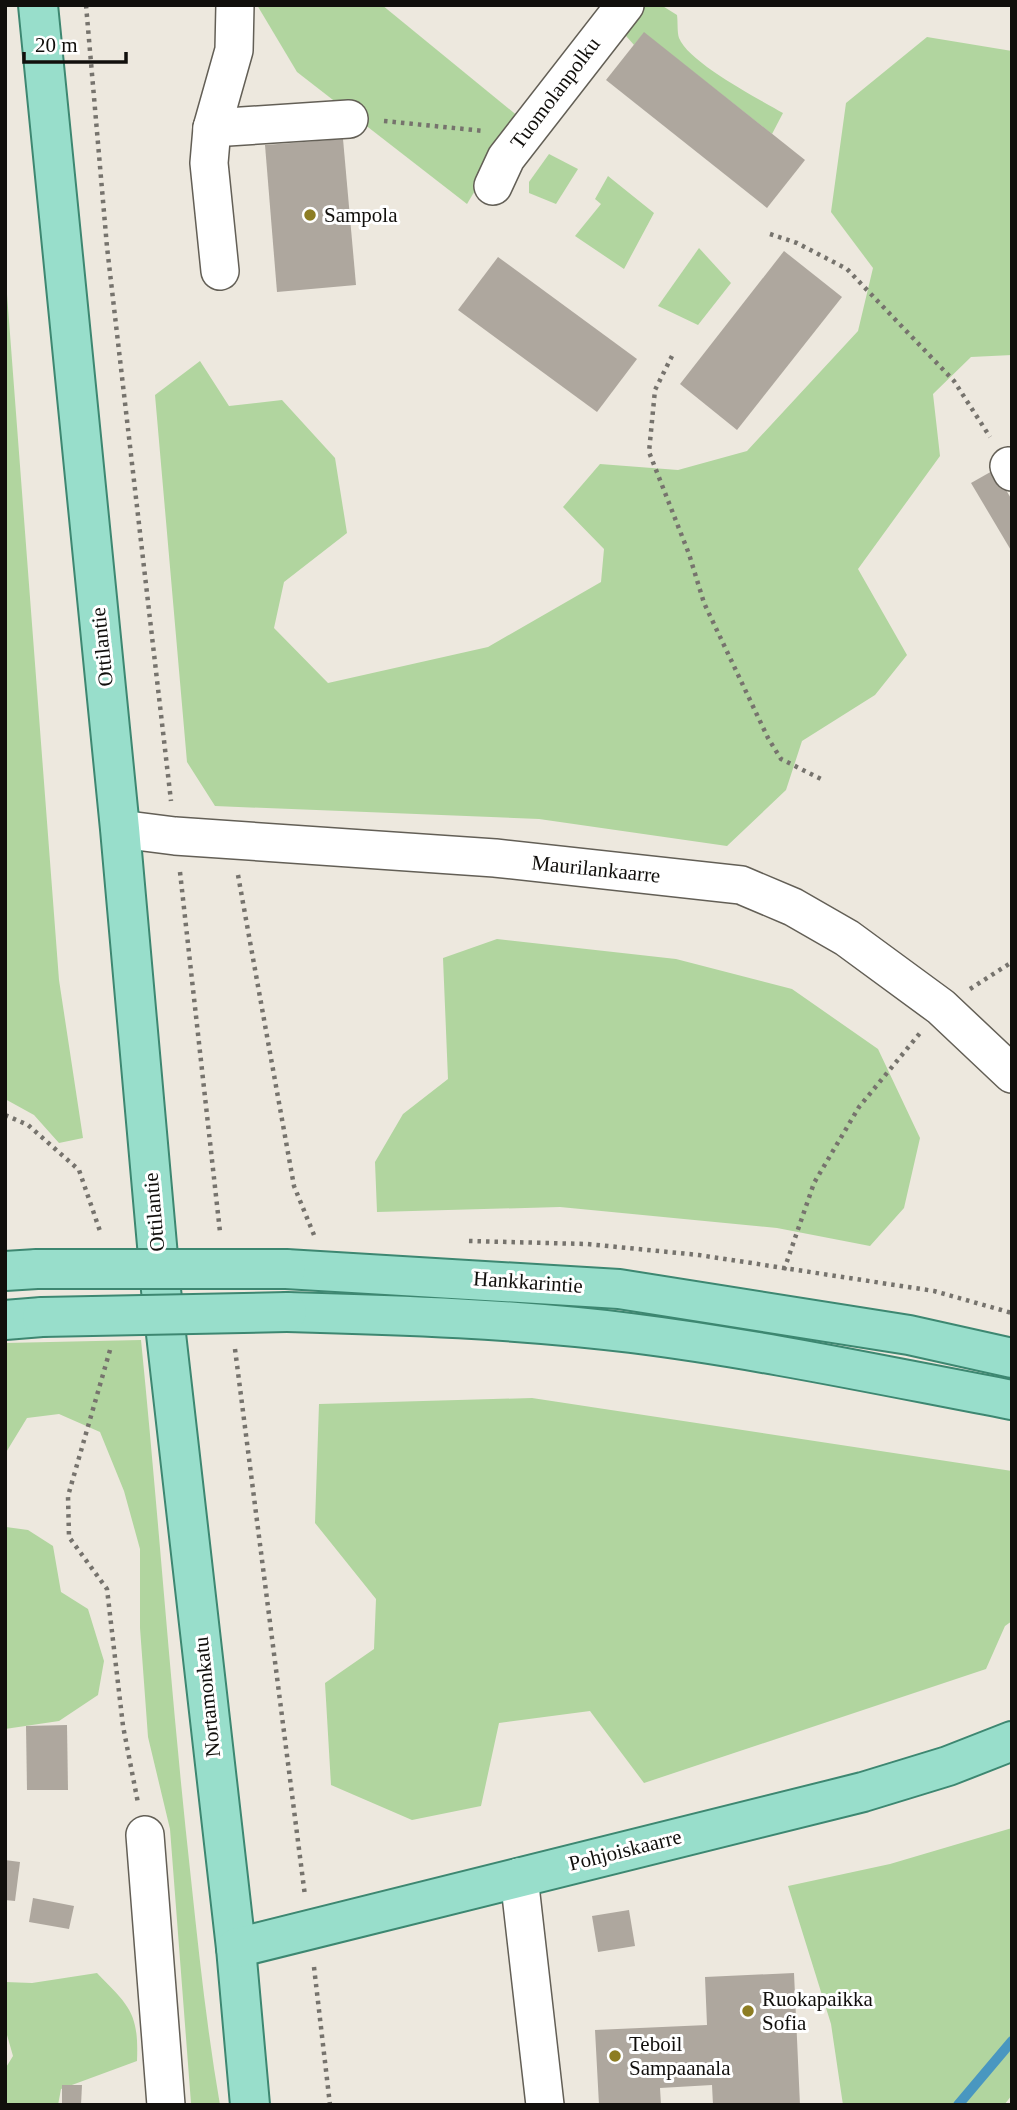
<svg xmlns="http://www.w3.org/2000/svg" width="1017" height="2110" font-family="'Times New Roman',serif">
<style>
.green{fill:#b1d59f}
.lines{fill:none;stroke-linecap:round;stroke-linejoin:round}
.stream{stroke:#4997c0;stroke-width:10}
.building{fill:#aea79e}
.minor-casing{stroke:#635f56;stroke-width:40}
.major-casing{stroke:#3d8771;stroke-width:42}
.path{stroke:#76736d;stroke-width:4.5;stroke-dasharray:3.5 5;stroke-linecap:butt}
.minor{stroke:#fff;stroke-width:37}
.major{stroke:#98decb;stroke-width:38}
.major-bridge-casing{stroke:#3d8771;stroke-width:42;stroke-linecap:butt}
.major-bridge{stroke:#98decb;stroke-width:38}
.poi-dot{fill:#8d7d23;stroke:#fff;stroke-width:2.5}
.labels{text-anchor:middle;stroke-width:6;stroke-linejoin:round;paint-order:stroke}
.street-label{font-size:21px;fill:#110f0c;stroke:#fff}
.poi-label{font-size:21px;fill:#110f0c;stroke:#fff;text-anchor:start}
</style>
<rect width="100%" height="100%" fill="#ede8de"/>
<g class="green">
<polygon points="257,5 382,5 519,117 467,204 297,72"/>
<path d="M625,5h36l16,10c1,7 0,17 2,23 10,25 80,61 104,75l-11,21 -128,-101 -10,12 -22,-25z"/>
<polygon points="927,37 1012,51 1012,355 971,357 933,394 940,456 858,569 907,655 875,695 802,741 786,790 727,846 539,819 215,806 187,762 155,395 200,361 229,406 282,400 335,458 347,533 284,582 274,628 328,683 488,647 601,582 604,549 563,507 600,464 678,470 747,451 858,331 873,268 831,212 846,103"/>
<polygon points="549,154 578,169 556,204 529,193 529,182"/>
<polygon points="608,176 654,213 624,269 575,236 601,204 595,199"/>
<polygon points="699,248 731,283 698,325 658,306"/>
<polygon points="5,268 59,980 83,1138 59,1143 34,1115 5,1099"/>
<polygon points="497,939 676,959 792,989 878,1049 920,1138 904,1208 870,1246 777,1228 560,1207 377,1212 375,1162 403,1114 448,1079 443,958"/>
<path d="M141,1340c18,179 30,359 50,539 8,75 16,151 29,226l-29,-2 -21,-274 -22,-92 -8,-109v-79l-16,-58 -24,-59 -41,-18 -32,4 -22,36v-111z"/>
<polygon points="532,1398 1012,1471 1012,1621 1005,1626 986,1669 644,1783 590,1711 499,1723 481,1806 412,1820 331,1785 325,1683 374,1649 376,1599 315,1523 319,1404"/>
<polygon points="6,1527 28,1530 53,1546 61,1592 88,1609 104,1661 98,1695 59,1721 5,1729"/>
<polygon points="1012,1828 1012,2095 1004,2105 843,2105 831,2024 788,1886 890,1864"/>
<path d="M97,1973c32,33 42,39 40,88l-76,28 -3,16h-53v-36l8,-13 -8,-28v-46l27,1z"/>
</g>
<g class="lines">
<polyline class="stream" points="958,2105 1012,2041"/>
</g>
<g class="building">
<polygon points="644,32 805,160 767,208 606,80"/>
<polygon points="343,139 356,285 277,292 265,145"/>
<polygon points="784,251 842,297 737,430 680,384"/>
<polygon points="498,257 637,359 597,412 458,310"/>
<polygon points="994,470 1012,500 1012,552 971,483"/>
<polygon points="67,1725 68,1790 27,1790 26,1726"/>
<polygon points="5,1860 20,1862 15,1901 5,1900"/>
<polygon points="33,1898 74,1906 69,1929 29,1922"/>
<polygon points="629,1910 635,1946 598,1952 592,1916"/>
<polygon points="794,1973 800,2105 713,2105 712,2085 660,2088 661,2105 599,2105 595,2030 707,2025 705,1977"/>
<polygon points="62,2085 82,2085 81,2105 62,2105"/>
</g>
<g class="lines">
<g class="minor-casing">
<g id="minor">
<polyline points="212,128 349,119"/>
<polyline points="493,186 506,158 625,5"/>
<polyline points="220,271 209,163 212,128 234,50 235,5"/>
<polyline points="1009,466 1012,472"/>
<polyline points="120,829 175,836 495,858 741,885 793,907 847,938 941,1007 1012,1074"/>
<polyline points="145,1835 166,2105"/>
<polyline points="519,1877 545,2105"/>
</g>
</g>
<g class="major-casing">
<g id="major">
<polyline points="38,5 120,829 161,1290 236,1948 250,2105"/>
<polyline points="286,1269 619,1289 909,1335 1012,1358"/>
<polyline points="5,1271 37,1269"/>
<path d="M287,1312c115,3 230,7 344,21 128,16 254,43 381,67"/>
<polyline points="5,1320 42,1317"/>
<polyline points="236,1948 863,1792 948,1766 1012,1741"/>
</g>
</g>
<g class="path">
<polyline points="86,5 107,247 171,801"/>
<polyline points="384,121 484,131"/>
<polyline points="770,234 797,243 847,269 954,381 990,437"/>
<polyline points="672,356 655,390 649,452 689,554 704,603 768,738 781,759 825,781"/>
<polyline points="180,872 220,1232"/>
<polyline points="238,875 294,1186 314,1235"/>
<polyline points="970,989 1012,962"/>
<polyline points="5,1115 28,1125 79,1170 101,1234"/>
<polyline points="469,1241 587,1244 699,1255 934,1291 1012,1313"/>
<polyline points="784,1270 814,1183 859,1107 920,1033"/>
<polyline points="235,1349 305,1896"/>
<polyline points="110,1350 68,1496 69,1537 107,1589 123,1726 138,1803"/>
<polyline points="314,1967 330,2105"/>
</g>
<use href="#minor" class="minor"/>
<use href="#major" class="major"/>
<g class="major-bridge-casing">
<g id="major-bridge">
<polyline points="37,1269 286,1269"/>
<polyline points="42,1317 287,1312"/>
</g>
</g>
<use href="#major-bridge" class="major-bridge"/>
</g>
<g class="poi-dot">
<circle cx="310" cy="215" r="7"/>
<circle cx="748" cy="2011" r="7"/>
<circle cx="615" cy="2056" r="7"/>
</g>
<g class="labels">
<g class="street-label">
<text transform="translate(555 93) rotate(-53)" y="7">Tuomolanpolku</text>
<text transform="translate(102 647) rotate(-96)" y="7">Ottilantie</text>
<text transform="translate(596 869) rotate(6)" y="7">Maurilankaarre</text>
<text transform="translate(154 1212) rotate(-95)" y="7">Ottilantie</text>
<text transform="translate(528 1282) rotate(4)" y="7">Hankkarintie</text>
<text transform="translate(207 1697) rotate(-96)" y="7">Nortamonkatu</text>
<text transform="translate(625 1850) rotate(-14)" y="7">Pohjoiskaarre</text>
</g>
<g class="poi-label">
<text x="324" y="222">Sampola</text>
<text x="762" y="2006">Ruokapaikka<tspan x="762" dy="24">Sofia</tspan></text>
<text x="629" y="2051">Teboil<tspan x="629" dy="24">Sampaanala</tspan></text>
</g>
</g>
<rect width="1017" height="2110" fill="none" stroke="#110f0c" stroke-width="14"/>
<path d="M24 52v10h102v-10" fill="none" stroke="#110f0c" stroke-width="3.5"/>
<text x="35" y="52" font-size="21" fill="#110f0c" stroke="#ffffff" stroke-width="5" paint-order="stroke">20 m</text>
</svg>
